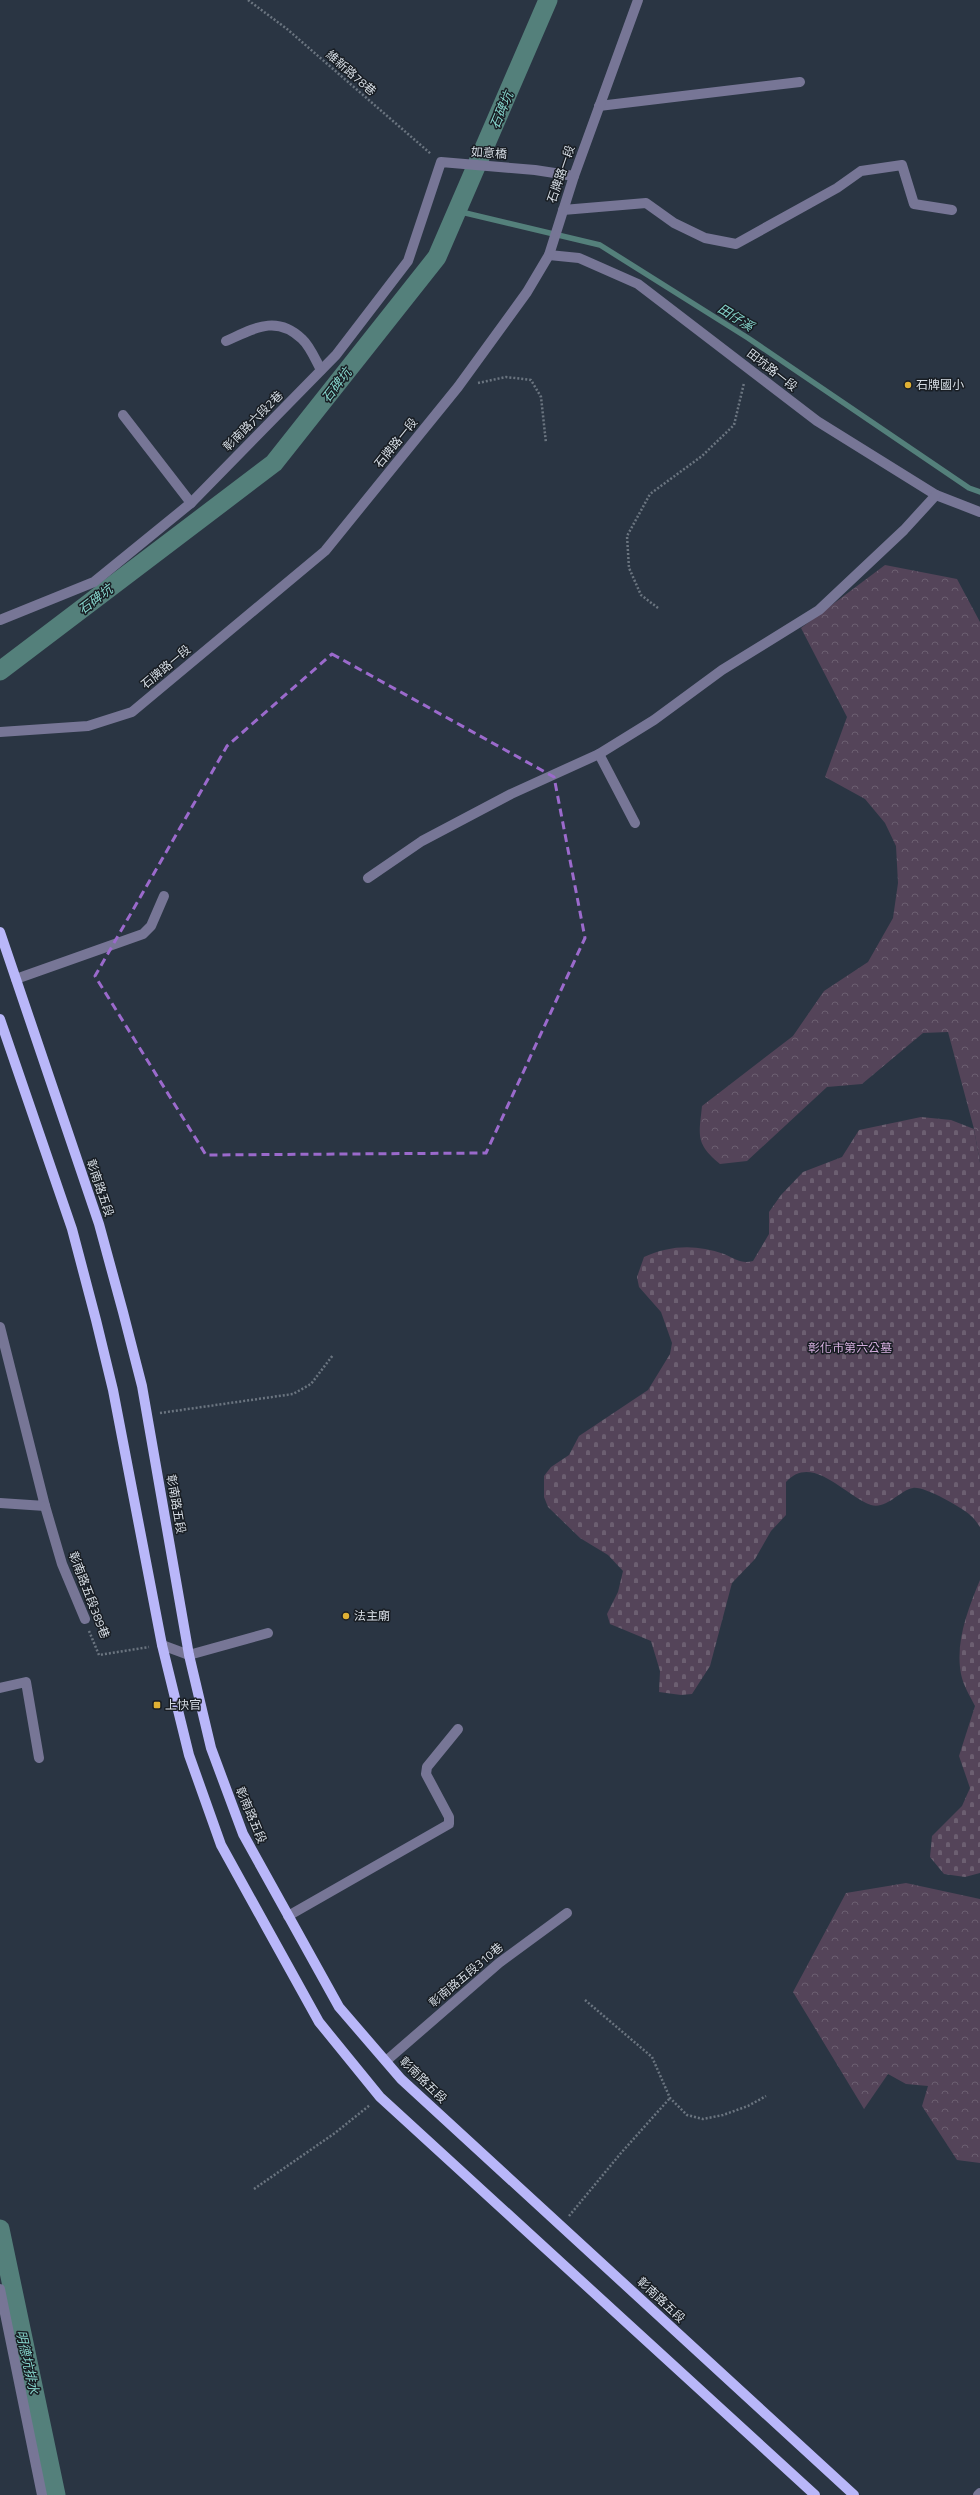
<svg xmlns="http://www.w3.org/2000/svg" width="980" height="2495" font-family="'Titillium Web','Noto Sans TC',sans-serif">
<style>
.forest{fill:url(#forest-crowns)}
.cemetery{fill:url(#cemetery-stones)}
.lines{fill:none;stroke-linecap:round;stroke-linejoin:round}
.stream{stroke:#54807b;stroke-width:5.5}
.canal{stroke:#54807b;stroke-width:19}
.path{stroke:#6b7580;stroke-width:2.5;stroke-dasharray:2 2;stroke-linecap:butt}
.minor{stroke:#777696;stroke-width:10}
.major{stroke:#b9b7f9;stroke-width:10}
.marked{fill:none;stroke:#9b6acc;stroke-width:3;stroke-dasharray:8 5;stroke-linejoin:round}
.poi-dot{fill:#dfb034;stroke:#181d23;stroke-width:1.5}
.labels{text-anchor:middle;stroke-width:3;stroke-linejoin:round;paint-order:stroke}
.street-label{font-size:12px;fill:#d6dde5;stroke:#181d23}
.poi-label{font-size:12px;fill:#d6dde5;stroke:#181d23;text-anchor:start}
.park-label{font-size:12px;fill:#d5afdf;stroke:#181d23}
.water-label{font-size:13px;font-style:italic;fill:#85d4cb;stroke:#181d23}
</style>
<defs>
<pattern id="forest-crowns" width="20" height="18" patternUnits="userSpaceOnUse"><rect width="20" height="18" fill="#544459"/><path d="M2 6a3 3 0 1 1 6 0M12 15a3 3 0 1 1 6 0" fill="none" stroke="#6c5f71"/></pattern>
<pattern id="cemetery-stones" width="16" height="16" patternUnits="userSpaceOnUse"><rect width="16" height="16" fill="#544459"/><path d="M2 7V4a2 2 0 0 1 4 0v3zM10 15v-3a2 2 0 0 1 4 0v3z" fill="#6c5f71"/></pattern>
</defs>
<rect width="100%" height="100%" fill="#2a3543"/>
<g class="forest">
<path d="M885,565l72,14 23,43v541l-6,-34 -26,-97 -25,1 -61,51 -35,3 -80,74 -27,3c-25,-21 -21,-28 -18,-58l91,-70 31,-45 44,-29 25,-44 5,-35 -2,-37 -11,-23 -20,-24 -40,-22 22,-60 -46,-89z"/>
<polygon points="906,1883 980,1899 980,2163 957,2160 922,2106 928,2086 906,2084 888,2074 864,2109 793,1992 846,1893"/>
</g>
<g class="cemetery">
<path d="M921,1117l30,3 23,9 6,34v364c-3,-4 -6,-9 -10,-12 -9,-8 -46,-29 -57,-27 -13,2 -27,22 -42,17 -27,-10 -59,-52 -85,-23v33l-15,16 -16,28 -23,24 -22,83 -18,28 -11,1 -22,-3 1,-21 -9,-30 -41,-17 -3,-10 11,-22 5,-21 -15,-16 -28,-17 -32,-31 -4,-10v-21l7,-9 18,-12 10,-19 69,-46 22,-36 2,-11 -11,-31 -22,-25 -2,-10 7,-20c26,-12 52,-13 80,-3 12,5 17,10 29,7l16,-27v-22l12,-17 22,-23 39,-15 17,-27z"/>
<path d="M980,1580v293l-15,4 -21,-3 -14,-17 2,-21 30,-30 8,-18 -11,-32 16,-50c-5,-10 -12,-21 -14,-32 -6,-32 7,-65 19,-94z"/>
</g>
<g class="lines">
<polyline class="stream" points="457,211 600,245 748,338 969,488 980,492"/>
<g class="canal">
<polyline points="0,671 274,463 437,257 548,0"/>
<polyline points="0,2229 56,2495"/>
</g>
<g class="path">
<polyline points="248,0 287,29 431,154"/>
<polyline points="478,383 506,377 531,380 541,397 546,443"/>
<polyline points="658,608 641,595 629,568 627,536 650,494 702,456 734,425 744,383"/>
<polyline points="160,1413 293,1394 311,1384 333,1355"/>
<polyline points="89,1631 99,1655 149,1647"/>
<polyline points="585,2000 652,2057 670,2098 687,2115 703,2119 723,2115 748,2106 766,2096"/>
<polyline points="254,2189 335,2133 370,2105"/>
<polyline points="569,2216 621,2153 670,2098"/>
</g>
<g class="minor">
<polyline points="599,106 800,82"/>
<polyline points="563,210 646,203 674,223 705,238 736,244 837,188 861,171 902,165 914,204 952,210"/>
<polyline points="549,255 579,258 638,284 817,421 936,495 980,512"/>
<path d="M226,341c27,-12 50,-27 76,-2 8,7 14,22 19,31"/>
<polyline points="123,415 191,503"/>
<polyline points="0,620 94,582 191,503 336,355 408,261 441,162 535,170 574,176"/>
<polyline points="0,732 88,726 132,712 325,551 458,387 527,292 549,255 574,176 638,0"/>
<polyline points="599,754 635,823"/>
<polyline points="368,878 422,841 511,794 599,754 654,720 722,670 819,610 904,530 936,495"/>
<polyline points="16,979 143,934 151,926 164,896"/>
<polyline points="0,1327 45,1506 0,1503"/>
<polyline points="45,1506 62,1564 85,1619"/>
<polyline points="162,1645 189,1655 268,1633"/>
<polyline points="0,1688 26,1682 39,1758"/>
<polyline points="288,1916 449,1824 449,1817 426,1774 427,1767 458,1729"/>
<polyline points="386,2061 499,1963 567,1913"/>
<polyline points="0,2289 42,2495"/>
<polyline points="978,2495 980,2493"/>
</g>
<g class="major">
<polyline points="0,932 99,1224 123,1312 142,1386 189,1655 211,1748 243,1834 339,2007 401,2079 854,2495"/>
<polyline points="0,1019 72,1229 96,1320 113,1390 162,1645 189,1755 221,1845 268,1930 319,2022 380,2097 815,2495"/>
</g>
</g>
<path class="marked" d="M332,654l222,123 31,161 -99,215 -280,2 -111,-179 132,-230z"/>
<g class="poi-dot">
<circle cx="908" cy="385" r="4"/>
<circle cx="346" cy="1616" r="4"/>
<rect x="153" y="1701" width="8" height="8" rx="2"/>
</g>
<g class="labels">
<g class="street-label">
<text transform="translate(351 73) rotate(41)" y="4">維新路78巷</text>
<text transform="translate(489 153) rotate(4)" y="4">如意橋</text>
<text transform="translate(561 174) rotate(-71)" y="4">石牌路一段</text>
<text transform="translate(772 370) rotate(38)" y="4">田坑路一段</text>
<text transform="translate(253 421) rotate(-45)" y="4">彰南路六段2巷</text>
<text transform="translate(396 443) rotate(-51)" y="4">石牌路一段</text>
<text transform="translate(166 667) rotate(-40)" y="4">石牌路一段</text>
<text transform="translate(100 1188) rotate(71)" y="4">彰南路五段</text>
<text transform="translate(176 1504) rotate(80)" y="4">彰南路五段</text>
<text transform="translate(89 1595) rotate(69)" y="4">彰南路五段389巷</text>
<text transform="translate(251 1815) rotate(67)" y="4">彰南路五段</text>
<text transform="translate(466 1975) rotate(-40)" y="4">彰南路五段310巷</text>
<text transform="translate(423 2080) rotate(44)" y="4">彰南路五段</text>
<text transform="translate(661 2300) rotate(43)" y="4">彰南路五段</text>
</g>
<g class="poi-label">
<text x="916" y="389">石牌國小</text>
<text x="354" y="1620">法主廟</text>
<text x="165" y="1709">上快官</text>
</g>
<g class="park-label">
<text x="850" y="1352">彰化市第六公墓</text>
</g>
<g class="water-label">
<text transform="translate(501 110) rotate(-67)" y="5">石碑坑</text>
<text transform="translate(736 317) rotate(32)" y="5">田仔溪</text>
<text transform="translate(336 385) rotate(-52)" y="5">石碑坑</text>
<text transform="translate(95 599) rotate(-37)" y="5">石碑坑</text>
<text transform="translate(28 2362) rotate(78)" y="5">明德坑排水</text>
</g>
</g>
</svg>
